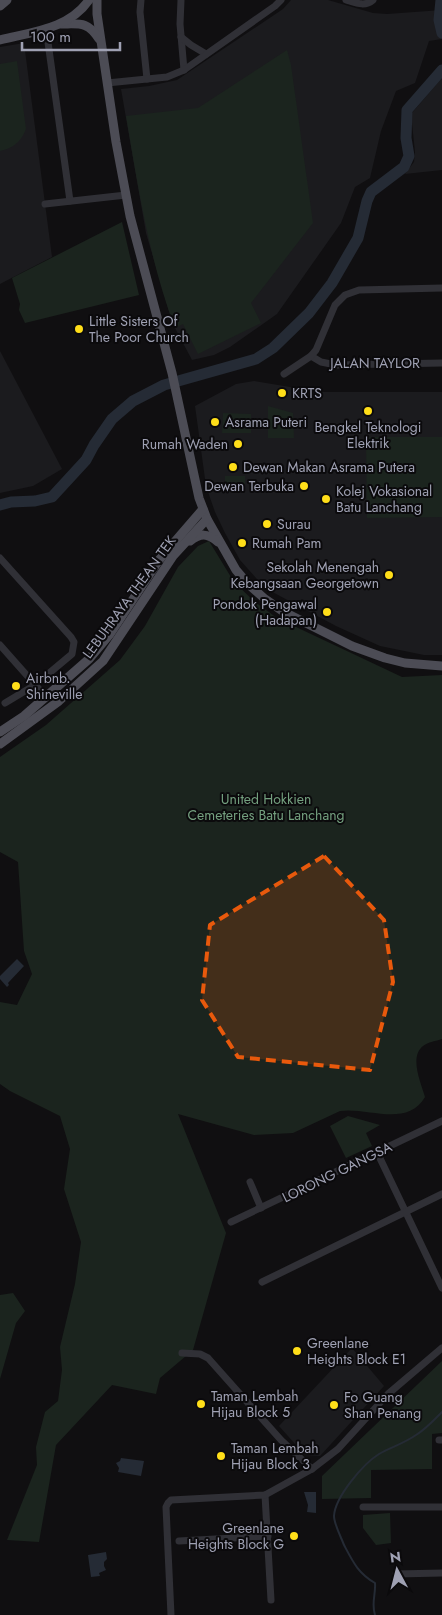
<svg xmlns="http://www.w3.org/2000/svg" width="442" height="1615" font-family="Jost,sans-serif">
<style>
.built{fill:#1b1b1e}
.green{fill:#1b241e}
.water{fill:#252b35}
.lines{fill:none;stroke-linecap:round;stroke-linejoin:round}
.stream{stroke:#252b35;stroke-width:2}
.river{stroke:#252b35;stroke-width:11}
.minor{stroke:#303036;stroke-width:7}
.major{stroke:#4c4c55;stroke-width:9}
.marked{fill:#e8590c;fill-opacity:0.2;stroke:#e8590c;stroke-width:4;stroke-dasharray:10 6;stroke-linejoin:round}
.poi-dot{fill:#ffde19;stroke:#0b0a0c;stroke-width:2}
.labels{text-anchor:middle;stroke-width:4;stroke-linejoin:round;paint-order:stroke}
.poi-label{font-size:14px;fill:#9fa1b3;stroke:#0b0a0c;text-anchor:start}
.street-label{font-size:14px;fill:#9fa1b3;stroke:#0b0a0c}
.park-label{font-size:14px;fill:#74a07f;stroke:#0b0a0c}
</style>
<rect width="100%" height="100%" fill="#100f11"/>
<g class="built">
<polygon points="291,0 328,0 373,13 387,14 442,10 442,39 429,41 415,83 396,91 381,131 370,178 355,187 341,223 277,314 230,347 214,355 192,360 175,328 169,311 146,233 121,89 149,86 177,80 283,9"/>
<polygon points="24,43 52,257 0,284 0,47"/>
<polygon points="442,78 442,170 405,174 414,162 415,152 411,114"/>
<polygon points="0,351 62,469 33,486 0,493"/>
<polygon points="254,381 320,392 442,392 442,655 424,655 380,646 336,626 265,588 240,560 225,533 215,512 206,486 195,406 236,384"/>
<polygon points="352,1348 384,1386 320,1456 305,1455 279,1426"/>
</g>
<g class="green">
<path d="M287,50l4,15 22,158 -62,80 10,20 -63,31 -15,-30 -8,4c-26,-69 -37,-141 -49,-212l72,-8z"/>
<path d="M17,61l9,68c-5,13 -13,19 -26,22v-87z"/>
<polygon points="122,222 139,295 25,323 19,310 20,304 12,278"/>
<polygon points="268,406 293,413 294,438 268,438"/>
<polygon points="223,413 251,414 251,433 222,433"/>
<polygon points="366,437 442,437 442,517 367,518"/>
<rect x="225" y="476" width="20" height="16"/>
<path d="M209,541l25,41 21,20 22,16 125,59 40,-2v364c-6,2 -14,3 -19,7 -14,11 -2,37 2,51 -18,31 -57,10 -85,14l-47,22 -39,2 -76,-21 48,119 -33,117 -33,28 -4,16 -44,-9 -56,60 -17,97 -32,-2 30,-75 -1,-18 9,-35 13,-11 4,-31 -2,-23 15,-63 6,-42 -17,-53 6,-40 -10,-33 -50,-25 -10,-7v-82l17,3 15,-31 -8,-23 -6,-89 -18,-10v-95l46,-32 74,-65 25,-34 33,-59 20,-21z"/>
<polygon points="348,1116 380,1125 366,1133 372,1146 346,1158 330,1126"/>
<polygon points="13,1293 25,1311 16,1323 0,1379 0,1295"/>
<polygon points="442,1361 442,1433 432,1434 432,1469 371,1470 371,1498 322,1499 322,1476"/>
<polygon points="390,1513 391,1543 376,1545 363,1528 363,1515"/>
</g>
<g class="water">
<polygon points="17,959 24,966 8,983 9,985 7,987 0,979 0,976"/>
<polygon points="121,1458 144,1461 141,1476 118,1472 119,1468 116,1463 120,1461"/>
<polygon points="304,1492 316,1492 316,1513 307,1512 308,1505"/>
<polygon points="106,1552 107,1559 104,1562 104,1566 106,1570 99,1573 100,1576 91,1577 88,1555"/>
</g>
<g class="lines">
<path class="stream" d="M375,1615c-4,-12 1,-21 0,-32 -17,-10 -22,-21 -31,-38 -3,-8 -10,-21 -10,-29 1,-19 29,-52 45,-62 12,-7 24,-10 37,-19 10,-6 18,-15 26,-23"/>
<g class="river">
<polyline points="441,0 439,20 442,33"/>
<polyline points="0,505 11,502 35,501 52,497 86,460 94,445 112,419 133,401 164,385 256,359 273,348 309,313 332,283 358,238 367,201 371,192 404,167 409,156 406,138 407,110 442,70"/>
</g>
<g class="minor">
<polyline points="141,0 140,12 147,79"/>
<polyline points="181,0 180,24 184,70"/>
<path d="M346,0c10,3 19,7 27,0"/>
<polyline points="46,28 70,201"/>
<polyline points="181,37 191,45 206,54"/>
<polyline points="107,83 167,77 184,70 275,6 281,0"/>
<polyline points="45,204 126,195"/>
<polyline points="311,356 321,362 336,365 442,363"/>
<polyline points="284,374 311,356 316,350 335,305 345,295 359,290 442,288"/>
<polyline points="0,558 71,637 74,642 72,654 35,685 5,703"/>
<polyline points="0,645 46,697"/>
<polyline points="377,1152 442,1288"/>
<polyline points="250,1182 261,1208"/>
<polyline points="231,1222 442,1121"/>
<polyline points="262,1282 442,1194"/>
<polyline points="182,1353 200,1354 208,1358 281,1440 312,1469"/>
<polyline points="439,1440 442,1440"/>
<polyline points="265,1495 271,1600"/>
<polyline points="363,1507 442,1507"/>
<polyline points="179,1541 268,1536"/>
<polyline points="396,1574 442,1573"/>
<polyline points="171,1615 166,1507 168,1503 171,1500 265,1495 312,1469 338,1449 388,1394 442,1348"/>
</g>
<g class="major">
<polyline points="97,0 97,14 116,142 130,216 172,373 199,498 207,519 236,570 248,584 265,599 284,612 352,646 385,658 405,663 442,666"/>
<polyline points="0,6 7,0"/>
<path d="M61,24c18,0 27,-3 38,15"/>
<path d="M0,40c32,-8 69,-11 89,-40"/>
<path d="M190,541c11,-8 17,-8 28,1"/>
<polyline points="0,732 24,716 89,659 110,634 159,560 203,509"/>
<polyline points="0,744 59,701 103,661 173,556 207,519"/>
</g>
</g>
<path class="marked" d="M324,856l60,64 9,62 -23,88 -132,-13 -36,-57 8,-75z"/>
<g class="poi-dot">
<circle cx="79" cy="329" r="5"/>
<circle cx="282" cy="393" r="5"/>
<circle cx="368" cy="411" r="5"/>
<circle cx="215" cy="422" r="5"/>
<circle cx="238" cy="444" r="5"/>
<circle cx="233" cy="467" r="5"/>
<circle cx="304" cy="486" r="5"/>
<circle cx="326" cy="499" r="5"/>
<circle cx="267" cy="524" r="5"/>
<circle cx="242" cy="543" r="5"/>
<circle cx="389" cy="575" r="5"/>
<circle cx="327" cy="612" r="5"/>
<circle cx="16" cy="686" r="5"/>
<circle cx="297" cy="1351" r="5"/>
<circle cx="201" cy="1404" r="5"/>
<circle cx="334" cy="1405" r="5"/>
<circle cx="221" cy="1456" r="5"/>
<circle cx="294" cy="1536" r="5"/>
</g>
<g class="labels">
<g class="poi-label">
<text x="89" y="326">Little Sisters Of<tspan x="89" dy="16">The Poor Church</tspan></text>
<text x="292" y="398">KRTS</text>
<text x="225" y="427">Asrama Puteri</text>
<text x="368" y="432" text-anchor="middle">Bengkel Teknologi<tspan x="368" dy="16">Elektrik</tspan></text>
<text x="228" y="449" text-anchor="end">Rumah Waden</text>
<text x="243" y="472">Dewan Makan Asrama Putera</text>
<text x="294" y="491" text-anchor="end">Dewan Terbuka</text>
<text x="336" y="496">Kolej Vokasional<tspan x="336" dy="16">Batu Lanchang</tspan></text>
<text x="277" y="529">Surau</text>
<text x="252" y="548">Rumah Pam</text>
<text x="379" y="572" text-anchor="end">Sekolah Menengah<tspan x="379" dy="16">Kebangsaan Georgetown</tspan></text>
<text x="317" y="609" text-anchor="end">Pondok Pengawal<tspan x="317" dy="16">(Hadapan)</tspan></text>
<text x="26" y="683">Airbnb.<tspan x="26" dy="16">Shineville</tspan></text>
<text x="307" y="1348">Greenlane<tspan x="307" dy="16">Heights Block E1</tspan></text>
<text x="211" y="1401">Taman Lembah<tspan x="211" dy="16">Hijau Block 5</tspan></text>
<text x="344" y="1402">Fo Guang<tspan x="344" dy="16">Shan Penang</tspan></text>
<text x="231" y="1453">Taman Lembah<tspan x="231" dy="16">Hijau Block 3</tspan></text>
<text x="284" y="1533" text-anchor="end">Greenlane<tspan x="284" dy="16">Heights Block G</tspan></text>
</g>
<g class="street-label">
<text x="375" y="368">JALAN TAYLOR</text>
<text transform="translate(129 597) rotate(-54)" y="5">LEBUHRAYA THEAN TEK</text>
<text transform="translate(337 1172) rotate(-26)" y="5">LORONG GANGSA</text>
</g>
<g class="park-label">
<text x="266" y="804">United Hokkien<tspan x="266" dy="16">Cemeteries Batu Lanchang</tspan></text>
</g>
</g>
<g transform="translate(397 1570) rotate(353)" stroke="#0b0a0c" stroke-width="4" paint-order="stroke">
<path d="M0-4L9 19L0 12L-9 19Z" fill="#9fa1b3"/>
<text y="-8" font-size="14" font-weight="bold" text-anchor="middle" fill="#9fa1b3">N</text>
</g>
<path d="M22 42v8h98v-8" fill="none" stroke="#9fa1b3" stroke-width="2.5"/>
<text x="30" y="42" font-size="15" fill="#9fa1b3" stroke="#0b0a0c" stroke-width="4" paint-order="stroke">100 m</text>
</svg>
